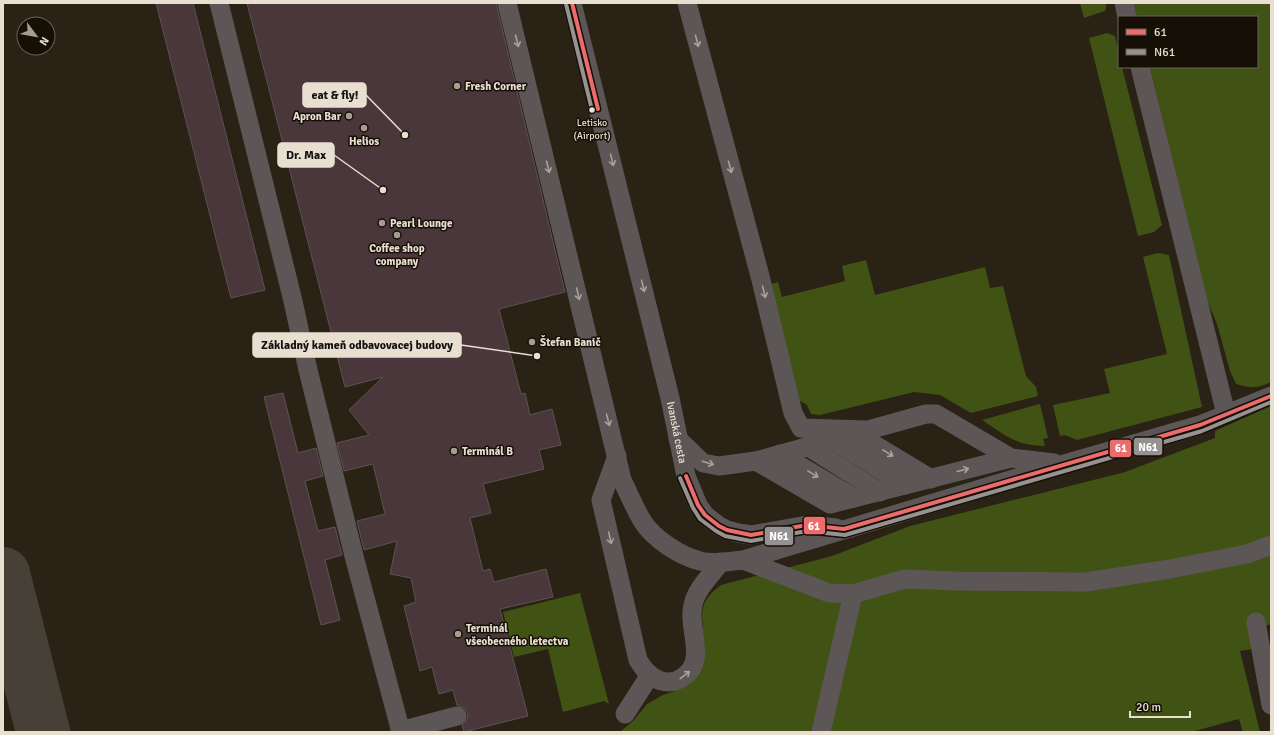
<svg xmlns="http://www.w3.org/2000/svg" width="1274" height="735" font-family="Signika,sans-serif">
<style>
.green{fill:#405214}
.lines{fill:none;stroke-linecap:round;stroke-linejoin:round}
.taxiway{stroke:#464036;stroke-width:54}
.building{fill:#49373c;stroke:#5c5451}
.minor{stroke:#5c5756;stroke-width:19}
.bus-1-casing{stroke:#150f06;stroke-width:7}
.bus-2-casing{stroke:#150f06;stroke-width:7}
.bus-1{stroke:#ec6b6c;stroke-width:4}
.bus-2{stroke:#959291;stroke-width:4}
.oneway{stroke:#a9a29a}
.poi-dot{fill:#a69d8f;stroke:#150f06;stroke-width:1.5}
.bus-dot{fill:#e8dfd1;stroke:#150f06;stroke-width:1.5}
.labels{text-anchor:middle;stroke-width:3;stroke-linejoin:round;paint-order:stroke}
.bus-label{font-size:10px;fill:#e8dfd1;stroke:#150f06}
.poi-label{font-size:11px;font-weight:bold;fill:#e8dfd1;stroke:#150f06;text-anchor:start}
.street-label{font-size:11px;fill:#e8dfd1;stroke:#150f06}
.leader{fill:none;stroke:#e8dfd1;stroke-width:1.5}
.callout-dot{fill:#e8dfd1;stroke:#150f06;stroke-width:1.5}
.callout{fill:#e8dfd1;stroke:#e8dfd1;stroke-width:1.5}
.callout-label{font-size:12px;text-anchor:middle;font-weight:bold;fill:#111}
.line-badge{stroke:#150f06;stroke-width:1.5}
.badge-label{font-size:11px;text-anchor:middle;font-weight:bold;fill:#fff}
</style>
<rect width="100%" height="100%" fill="#2a2215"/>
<g class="green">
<polygon points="1080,3 1107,3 1105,11 1084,18"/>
<path d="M1133,3h138v379c-14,7 -21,6 -35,2l-6,-13 -13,-47 -11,-26 -56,-231h107v-50h-120z"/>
<polygon points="1107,33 1115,36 1119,54 1119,67 1122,67 1162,225 1154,232 1138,236 1089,38"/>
<polygon points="1158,253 1169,255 1202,407 1077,440 1065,435 1060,436 1053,405 1110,393 1104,369 1167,354 1143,257"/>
<polygon points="866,260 875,295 985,267 990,288 1003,286 1026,376 1036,387 1038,396 971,413 940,395 914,392 820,415 811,414 807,405 799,400 768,285 778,282 782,297 845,281 842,266"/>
<path d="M1040,404l8,34 -5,1 2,7c-29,0 -40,-11 -63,-26z"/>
<path d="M1271,406v218l-6,2 -13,23 -12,2 20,81h-17l-4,-13 -48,13h-571l14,-12 13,-16 16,-9 18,-6 17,-58 5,-3c-3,-22 1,-30 18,-43l111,-29 78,-30 215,-54 90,-34v-7z"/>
<polygon points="580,593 609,704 604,701 563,712 548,649 514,657 503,612"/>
</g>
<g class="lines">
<polyline class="taxiway" points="3,574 43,732"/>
</g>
<g class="building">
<polygon points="156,3 193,3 265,290 231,298"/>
<polygon points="247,3 496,3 565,292 499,309 521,394 525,393 530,415 552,409 561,445 539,450 544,469 483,484 491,513 470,518 483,571 490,569 494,582 546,569 553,597 500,609 528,716 464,732 462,725 467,719 468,714 464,708 457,705 453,690 439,694 432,667 420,671 404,606 416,602 411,578 390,574 397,541 364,550 357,521 385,514 373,464 344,471 337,443 369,435 349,410 383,377 345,387"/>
<polygon points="283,393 298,453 316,448 323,476 305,481 318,531 335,527 342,555 325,560 340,620 321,625 264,397"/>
</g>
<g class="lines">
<g class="minor">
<polyline points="219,3 293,301 308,370 355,560 401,732"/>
<path d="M507,3l115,477c7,14 13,29 21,42 11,17 37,34 57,39 13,4 30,0 43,-1l321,-96 136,-39 71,-29"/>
<path id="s1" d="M572,3l98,395 16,78 12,29 7,10 14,11 8,4 11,3 13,2 56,-10 29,3"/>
<polyline points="687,3 760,276 793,413 801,428 865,430"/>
<polyline points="1124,3 1127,17"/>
<polyline points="1140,67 1226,414"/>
<polyline points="855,433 931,479"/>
<polyline points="678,439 703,463 719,466 756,461 926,414 936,414 1011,458 1054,463"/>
<polyline points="831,439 905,485"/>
<polyline points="807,446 880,492"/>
<polyline points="780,454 854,498"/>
<path d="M617,456l-16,44 37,160c7,12 17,22 31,22 5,0 10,-2 14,-5 25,-16 4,-48 10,-72 3,-16 18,-30 28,-43"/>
<polyline points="756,461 830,504 1011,458"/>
<polyline points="743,560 829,593 853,594 905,579 956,581 1086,582 1170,569 1247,554 1271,545"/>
<polyline points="1256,622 1271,705"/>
<polyline points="625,714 650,675"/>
<polyline points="400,731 457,716"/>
<polyline points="821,732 853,594"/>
</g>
<g class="bus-1-casing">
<g id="bus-1">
<polyline points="572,3 598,109"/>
<polyline points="686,476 698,505 705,515 719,526 727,530 751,535 807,525 844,529 1200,425 1271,396"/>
</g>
</g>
<g class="bus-2-casing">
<g id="bus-2">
<polyline points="566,4 592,110"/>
<polyline points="680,478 693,508 700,519 716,531 725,536 751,541 807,531 845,535 1202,431 1271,402"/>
</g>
</g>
<use href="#bus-1" class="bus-1"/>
<use href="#bus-2" class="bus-2"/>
</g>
<defs><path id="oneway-shaft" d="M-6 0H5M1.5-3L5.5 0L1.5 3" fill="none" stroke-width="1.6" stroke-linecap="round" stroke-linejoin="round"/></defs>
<g class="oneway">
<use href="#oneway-shaft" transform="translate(517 41) rotate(76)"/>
<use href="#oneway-shaft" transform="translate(697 41) rotate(75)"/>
<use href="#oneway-shaft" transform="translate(612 160) rotate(76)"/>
<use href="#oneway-shaft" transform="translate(548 167) rotate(76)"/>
<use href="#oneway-shaft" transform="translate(730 167) rotate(75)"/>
<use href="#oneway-shaft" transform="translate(643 286) rotate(76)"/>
<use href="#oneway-shaft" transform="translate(764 292) rotate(76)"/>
<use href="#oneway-shaft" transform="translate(578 294) rotate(77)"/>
<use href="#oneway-shaft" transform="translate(608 420) rotate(76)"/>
<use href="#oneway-shaft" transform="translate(888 453) rotate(31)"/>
<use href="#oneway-shaft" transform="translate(708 463) rotate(17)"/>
<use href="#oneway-shaft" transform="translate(963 470) rotate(-15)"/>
<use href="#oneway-shaft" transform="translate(813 474) rotate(31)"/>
<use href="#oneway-shaft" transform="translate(610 538) rotate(77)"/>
<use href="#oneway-shaft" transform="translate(685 675) rotate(-38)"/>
</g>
<g class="poi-dot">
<circle cx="457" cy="86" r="4"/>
<circle cx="349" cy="116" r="4"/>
<circle cx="364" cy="128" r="4"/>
<circle cx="382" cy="223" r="4"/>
<circle cx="397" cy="235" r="4"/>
<circle cx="532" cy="342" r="4"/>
<circle cx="454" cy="451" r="4"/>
<circle cx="458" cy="634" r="4"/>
</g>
<circle class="bus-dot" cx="592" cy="110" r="3.5"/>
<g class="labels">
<g class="bus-label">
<text x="592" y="126">Letisko<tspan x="592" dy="13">(Airport)</tspan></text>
</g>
<g class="poi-label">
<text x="465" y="90">Fresh Corner</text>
<text x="341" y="120" text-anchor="end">Apron Bar</text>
<text x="364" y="145" text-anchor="middle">Helios</text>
<text x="390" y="227">Pearl Lounge</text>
<text x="397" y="252" text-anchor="middle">Coffee shop<tspan x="397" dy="13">company</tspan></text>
<text x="540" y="346">Štefan Banič</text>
<text x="462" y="455">Terminál B</text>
<text x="466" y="632">Terminál<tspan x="466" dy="13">všeobecného letectva</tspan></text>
</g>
<g class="street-label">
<text dy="4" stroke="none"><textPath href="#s1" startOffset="442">Ivanská cesta</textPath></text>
</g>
</g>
<path class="leader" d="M405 135L366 95M383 190L334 155M537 356L461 345"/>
<g class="callout-dot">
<circle cx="405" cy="135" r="4"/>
<circle cx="383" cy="190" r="4"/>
<circle cx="537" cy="356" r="4"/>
</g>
<g class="callout">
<rect x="303" y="83" width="63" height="24" rx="4"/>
<rect x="278" y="143" width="56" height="24" rx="4"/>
<rect x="253" y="333" width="208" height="24" rx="4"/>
</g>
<g class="callout-label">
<text x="335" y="99">eat &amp; fly!</text>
<text x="306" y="159">Dr. Max</text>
<text x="357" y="349">Základný kameň odbavovacej budovy</text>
</g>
<g class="line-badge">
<rect x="1133" y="437" width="30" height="19" rx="4" fill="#959291"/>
<rect x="1109" y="439" width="23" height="19" rx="4" fill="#ec6b6c"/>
<rect x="803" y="516" width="23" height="19" rx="4" fill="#ec6b6c"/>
<rect x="764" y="526" width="30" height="20" rx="4" fill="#959291"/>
</g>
<g class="badge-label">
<text x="1148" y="451">N61</text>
<text x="1121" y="452">61</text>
<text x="814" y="530">61</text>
<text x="779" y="540">N61</text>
</g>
<rect width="1274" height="735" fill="none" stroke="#e8dfd1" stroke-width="8"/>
<rect x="1118" y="16" width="140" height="52" fill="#150f06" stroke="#696257"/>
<rect x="1126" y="29" width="20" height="6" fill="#ec6b6c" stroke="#696257"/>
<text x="1154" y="36" font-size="12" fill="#e8dfd1">61</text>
<rect x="1126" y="49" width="20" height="6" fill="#959291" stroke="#696257"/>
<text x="1154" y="56" font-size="12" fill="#e8dfd1">N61</text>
<g transform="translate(36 36) rotate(122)"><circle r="19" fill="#150f06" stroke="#696257"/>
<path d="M0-3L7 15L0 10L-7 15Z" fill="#a69d8f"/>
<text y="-6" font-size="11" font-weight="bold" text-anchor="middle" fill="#e8dfd1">N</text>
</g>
<path d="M1130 711v6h60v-6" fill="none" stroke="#e8dfd1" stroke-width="2"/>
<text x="1136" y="711" font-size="12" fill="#e8dfd1" stroke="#150f06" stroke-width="3" paint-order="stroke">20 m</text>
</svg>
